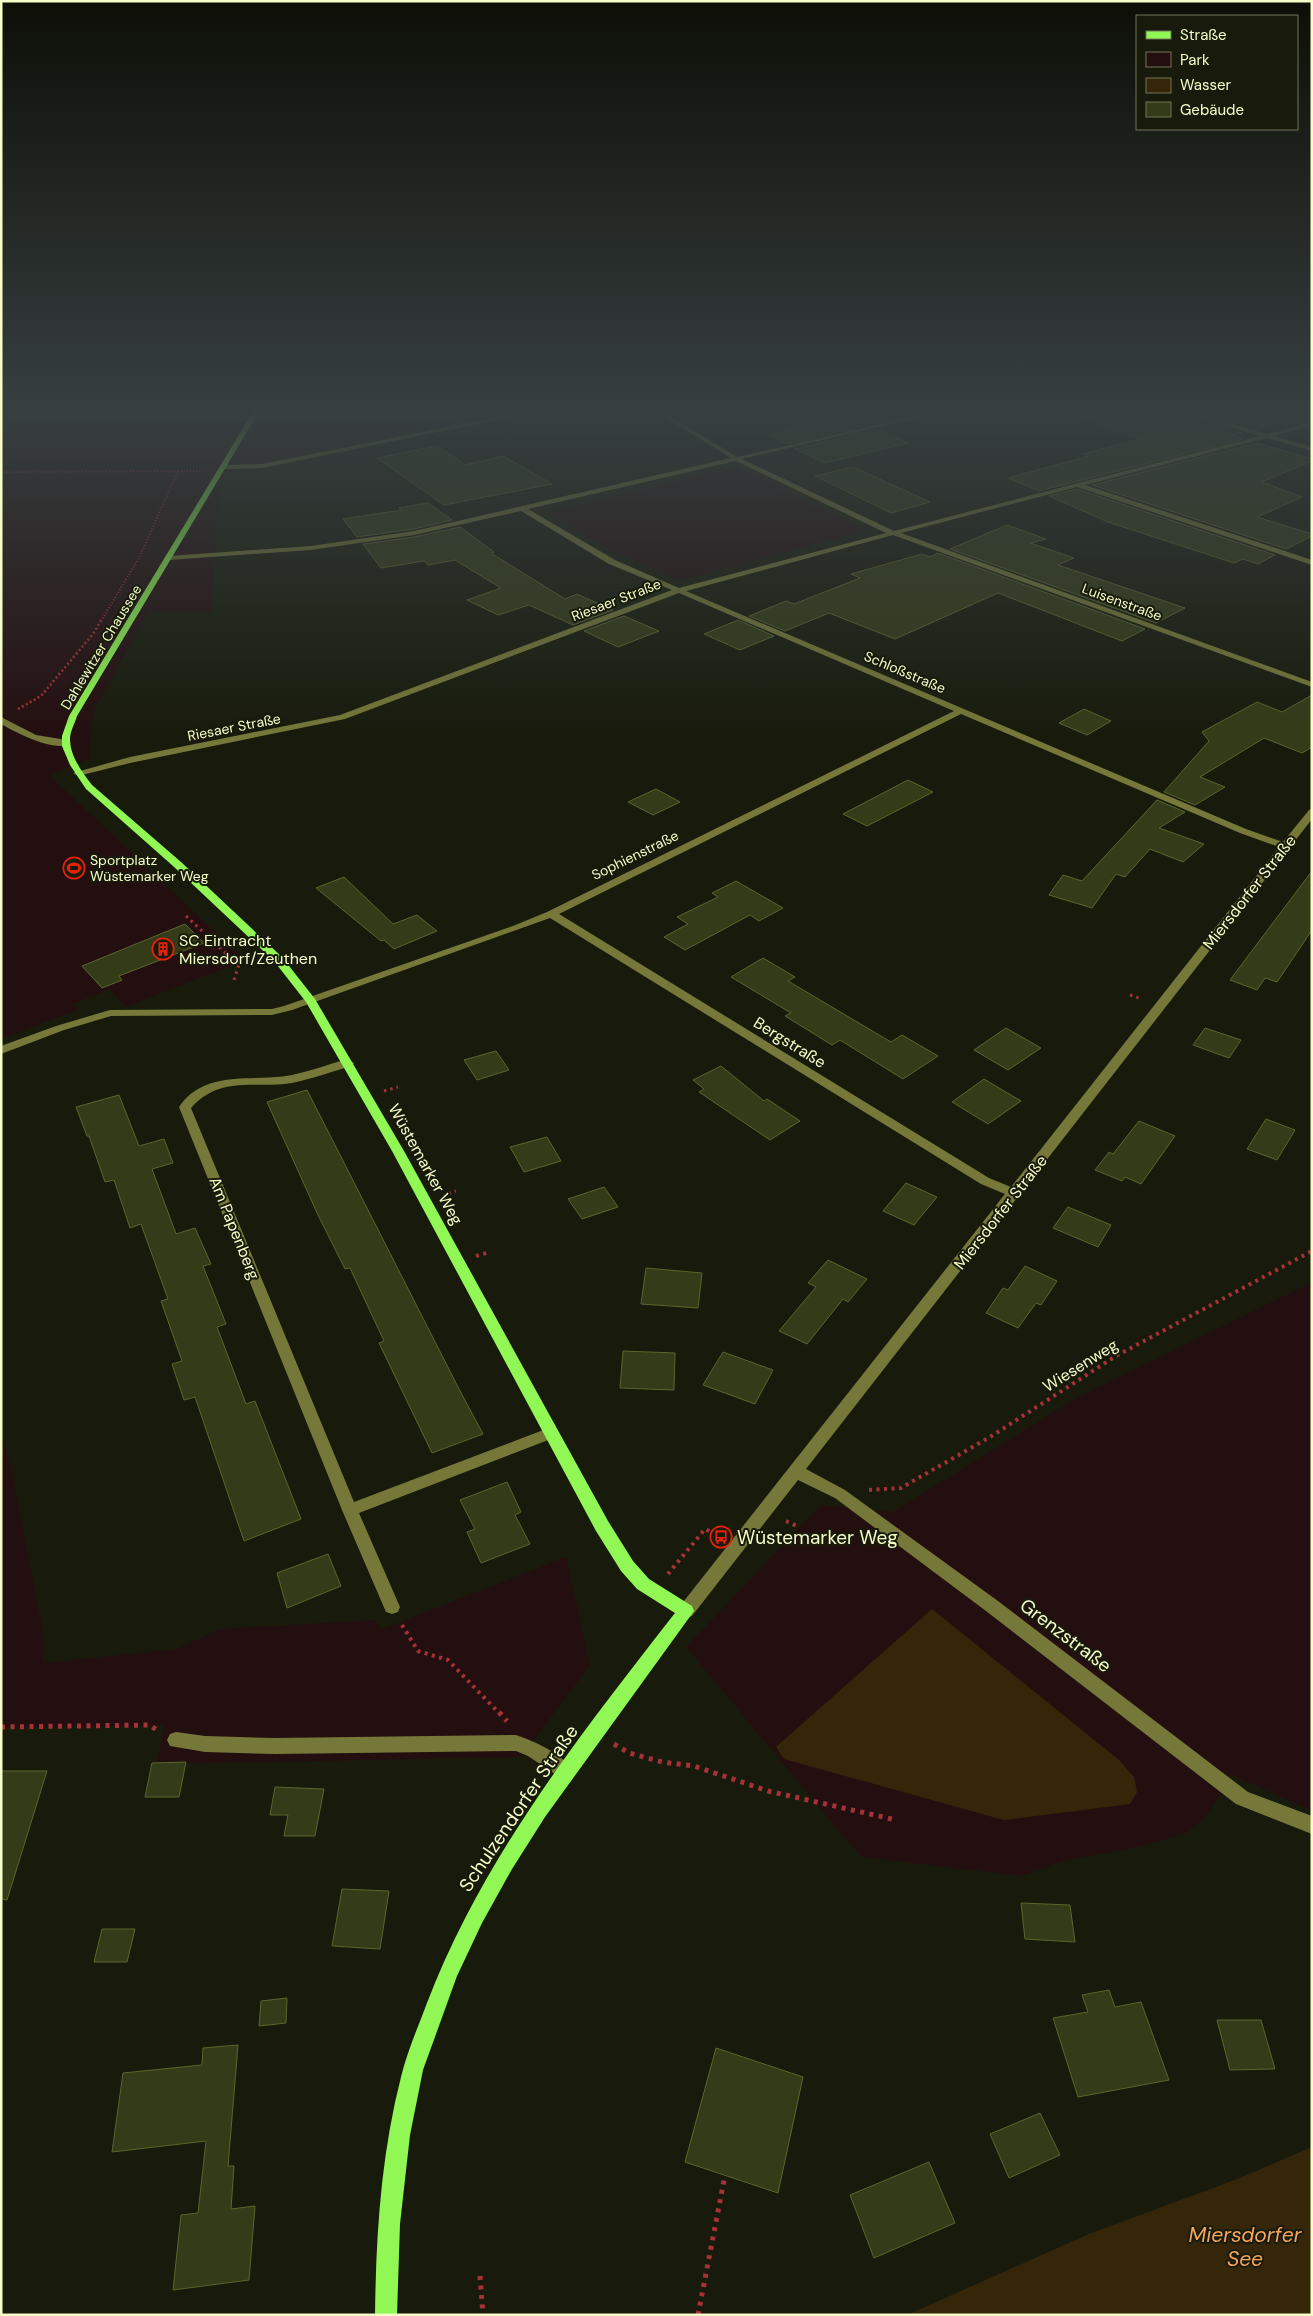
<svg xmlns="http://www.w3.org/2000/svg" width="1313" height="2316" font-family="'DM Sans',sans-serif">
<style>
.green{fill:#240f10}
.water{fill:#35260a}
.building{fill:#343b18;stroke:#5a662c}
.lines{fill:none;stroke-linecap:round;stroke-linejoin:round}
.path-far4{stroke:#a73138;stroke-width:2;stroke-dasharray:1 2;stroke-linecap:butt}
.path-far3{stroke:#a73138;stroke-width:2.5;stroke-dasharray:2 2.5;stroke-linecap:butt}
.path-far2{stroke:#a73138;stroke-width:3;stroke-dasharray:2.5 4;stroke-linecap:butt}
.path-far1{stroke:#a73138;stroke-width:4;stroke-dasharray:3 4.5;stroke-linecap:butt}
.path{stroke:#a73138;stroke-width:5;stroke-dasharray:4 5.5;stroke-linecap:butt}
.minor{fill:#757838;fill-rule:evenodd}
.major{fill:#90f754;fill-rule:evenodd}
.labels{text-anchor:middle;stroke-width:4;stroke-linejoin:round;paint-order:stroke}
.far-street-label{font-size:14px;fill:#f6fdc8;stroke:#181b0c}
.far-poi-label{font-size:14px;fill:#f6fdc8;stroke:#181b0c;text-anchor:start}
.street-label{font-size:16px;fill:#f6fdc8;stroke:#181b0c}
.poi-label{font-size:16px;fill:#f6fdc8;stroke:#181b0c;text-anchor:start}
.near-poi-label{font-size:19px;fill:#f6fdc8;stroke:#181b0c;text-anchor:start}
.near-street-label{font-size:19px;fill:#f6fdc8;stroke:#181b0c}
.near-water-label{font-size:21px;font-style:italic;fill:#f8a45a;stroke:#181b0c}
</style>
<rect width="100%" height="100%" fill="#181b0c"/>
<g class="green">
<polygon points="1,410 528,410 260,463 234,461 219,488 211,612 148,612 93,712 89,759 49,775 245,960 126,1007 110,989 74,1003 77,1010 1,1039"/>
<polygon points="738,467 804,501 869,530 680,580 610,550 547,512"/>
<polygon points="1312,1282 1312,1811 1232,1775 1209,1813 1187,1833 1134,1848 1063,1861 1022,1876 861,1857 686,1647 821,1505 893,1512 1073,1400"/>
<polygon points="1,1431 13,1478 44,1638 43,1663 176,1649 220,1629 374,1620 382,1629 566,1557 590,1665 521,1757 157,1764 164,1725 1,1727"/>
</g>
<g class="water">
<polygon points="932,1609 1119,1760 1134,1777 1137,1792 1130,1804 1004,1820 784,1759 776,1747"/>
<polygon points="1312,2147 1312,2315 907,2315 1089,2234 1240,2178"/>
</g>
<g class="building">
<polygon points="829,410 834,410 868,425 786,444 768,435 831,421"/>
<polygon points="1070,410 1175,410 1242,432 1232,435 1243,439 1039,491 1008,478 1089,456 1083,454 1140,439 1070,412"/>
<polygon points="1192,410 1227,410 1270,424 1255,429"/>
<polygon points="877,429 908,443 825,463 795,449"/>
<polygon points="1257,443 1312,459 1312,461 1262,482 1302,497 1257,517 1312,534 1312,536 1286,549 1092,485"/>
<polygon points="437,446 465,465 503,456 552,484 444,505 377,458"/>
<polygon points="853,467 930,502 891,513 815,476"/>
<polygon points="1077,489 1275,555 1258,564 1243,559 1234,563 1108,522 1049,496"/>
<polygon points="428,503 452,520 414,529 357,537 343,519 402,510 399,508"/>
<polygon points="1007,525 1046,539 1030,543 1074,558 1058,565 1185,608 1156,623 950,549"/>
<polygon points="460,527 494,552 491,553 565,599 577,594 613,610 573,625 529,605 498,615 467,600 501,588 455,560 428,565 424,561 381,568 363,544 414,537"/>
<polygon points="938,553 1145,629 1122,641 998,593 895,639 829,613 785,631 749,616 786,601 794,604 860,578 851,574 922,554 930,557"/>
<polygon points="624,616 659,631 618,647 584,631"/>
<polygon points="738,620 774,636 740,650 704,634"/>
<polygon points="1312,695 1312,747 1302,753 1264,738 1200,777 1225,787 1195,805 1164,792 1209,741 1202,732 1257,702 1282,712"/>
<polygon points="1084,709 1111,721 1087,735 1059,723"/>
<polygon points="908,780 933,792 867,826 843,814"/>
<polygon points="656,789 680,802 653,815 628,802"/>
<polygon points="1157,800 1185,812 1159,828 1204,844 1183,862 1150,849 1125,877 1116,874 1092,908 1049,895 1063,875 1082,881"/>
<polygon points="1312,871 1312,930 1277,982 1265,978 1257,990 1230,980"/>
<polygon points="344,877 393,924 417,915 437,931 394,949 384,940 381,941 316,888"/>
<polygon points="736,881 783,908 759,921 750,915 685,950 664,937 688,924 677,917 718,897 712,893"/>
<polygon points="185,924 204,943 119,976 122,980 102,988 82,966"/>
<polygon points="763,958 795,977 788,981 891,1042 902,1035 938,1056 903,1079 840,1040 832,1045 785,1016 791,1013 731,977"/>
<polygon points="1006,1028 1041,1048 1008,1070 974,1050"/>
<polygon points="1205,1028 1241,1040 1229,1058 1193,1045"/>
<polygon points="496,1051 509,1070 477,1080 464,1060"/>
<polygon points="721,1066 764,1101 767,1099 800,1121 770,1140 699,1092 704,1089 693,1080"/>
<polygon points="984,1079 1021,1101 988,1124 952,1102"/>
<polygon points="307,1090 459,1389 483,1434 432,1453 379,1343 384,1341 350,1268 345,1269 318,1215 267,1102"/>
<polygon points="119,1095 139,1146 164,1139 173,1163 152,1169 176,1234 195,1228 211,1264 203,1266 226,1324 217,1327 246,1404 255,1401 301,1519 244,1541 195,1397 184,1400 172,1364 182,1361 161,1301 168,1299 141,1224 130,1228 114,1180 105,1182 89,1136 87,1136 76,1107"/>
<polygon points="1266,1119 1295,1130 1277,1160 1247,1149"/>
<polygon points="1139,1121 1175,1136 1141,1184 1125,1177 1122,1181 1095,1170 1109,1152 1113,1154"/>
<polygon points="547,1137 561,1161 524,1172 510,1147"/>
<polygon points="906,1183 937,1197 914,1225 883,1211"/>
<polygon points="604,1187 618,1207 582,1219 568,1199"/>
<polygon points="1068,1207 1111,1225 1098,1247 1053,1228"/>
<polygon points="828,1260 867,1279 848,1302 843,1299 807,1344 779,1331 816,1287 808,1283"/>
<polygon points="1025,1266 1057,1281 1041,1305 1036,1303 1018,1328 986,1313 1003,1288 1008,1290"/>
<polygon points="646,1268 702,1273 698,1308 641,1304"/>
<polygon points="623,1351 675,1353 674,1390 620,1388"/>
<polygon points="723,1352 773,1370 755,1404 703,1385"/>
<polygon points="507,1482 521,1512 515,1515 530,1544 481,1563 467,1532 475,1529 460,1500"/>
<polygon points="328,1554 341,1586 287,1608 277,1573"/>
<polygon points="186,1762 179,1797 145,1797 152,1763"/>
<polygon points="1,1771 47,1771 7,1900 1,1899"/>
<polygon points="275,1787 324,1789 315,1836 284,1836 288,1815 270,1815"/>
<polygon points="342,1889 389,1891 380,1949 332,1946"/>
<polygon points="1021,1903 1070,1905 1075,1942 1025,1939"/>
<polygon points="102,1929 135,1929 127,1962 94,1962"/>
<polygon points="1109,1990 1115,2007 1141,2002 1169,2080 1078,2097 1053,2018 1088,2012 1082,1995"/>
<polygon points="287,1998 286,2023 259,2026 261,2001"/>
<polygon points="1217,2020 1261,2020 1275,2069 1230,2070"/>
<polygon points="238,2045 228,2166 234,2166 231,2209 255,2206 249,2280 173,2290 181,2215 198,2213 206,2141 112,2152 123,2073 202,2065 203,2048"/>
<polygon points="716,2048 803,2077 778,2193 685,2162"/>
<polygon points="1040,2113 1060,2155 1009,2178 990,2134"/>
<polygon points="929,2162 955,2223 874,2258 850,2195"/>
</g>
<g class="lines">
<g class="path-far4">
<polyline points="1,472 201,471"/>
<polyline points="101,621 139,558 178,471"/>
</g>
<polyline class="path-far3" points="18,709 41,696 93,634 102,619"/>
<g class="path-far2">
<polyline points="186,916 232,959 249,965"/>
<polyline points="234,980 240,961"/>
<polyline points="1130,995 1142,999"/>
<polyline points="384,1091 398,1087"/>
<polyline points="446,1200 450,1193 456,1191"/>
</g>
<g class="path-far1">
<polyline points="476,1256 490,1252"/>
<polyline points="869,1490 901,1488 990,1437 1116,1356 1312,1251"/>
<polyline points="786,1521 797,1526"/>
<polyline points="668,1574 705,1529 719,1536"/>
<polyline points="402,1625 418,1651 448,1660 500,1714"/>
</g>
<g class="path">
<polyline points="499,1712 507,1721"/>
<polyline points="1,1727 149,1725 157,1730"/>
<polyline points="614,1744 629,1753 662,1762 694,1766 768,1791 892,1819"/>
<polyline points="480,2276 483,2315"/>
<polyline points="698,2315 725,2175"/>
</g>
<g class="minor">
<polygon points="533,410 545,410 262,468 222,469 219,467 222,465 262,464"/>
<path d="M653,410h7l77,47 204,-47h11l-210,49 152,72 366,-95 -83,-26h9l81,24 45,-12v4l-38,10 38,11v4l-45,-13 -182,47 227,75v5l-235,-78 -176,46 411,149v5l-419,-152 -207,56 560,238 37,13 26,-32 3,-1v10l-506,650 39,21 153,111 250,191 64,24v18l-76,-30 -250,-193 -151,-113 -37,-18 -106,136 -6,2 -6,-2 -2,-5 2,-5 325,-412 -24,-10 -431,-266 -258,92 -20,5 -161,1 -47,14 -63,24v-8l55,-20 54,-16 162,-1 12,-3 229,-80 34,-14 407,-201 -275,-118 -334,126 -215,44 -52,13 -5,-3 57,-16 210,-42 332,-125 -63,-26 -88,-53 -107,24 -103,15 -142,10 -4,-2 4,-2 142,-10 103,-15 317,-73zM736,461l150,72 -207,55 -64,-28 -87,-51zM961,714l279,119 39,14 -268,340 -22,-9 -430,-264z"/>
<path d="M1,717l35,18 31,5 4,3c-14,11 -56,-11 -70,-19z"/>
<path d="M348,1059l6,4 -2,3c-19,5 -40,13 -60,17 -39,6 -71,-8 -101,25l163,394 192,-73 5,-2 5,2 2,4 -2,4 -197,76 41,94 -2,5 -6,2 -6,-2 -44,-102 -163,-403c27,-39 73,-24 113,-32 19,-4 37,-11 56,-16z"/>
<path d="M176,1732l29,4 70,2 241,-3c17,6 49,19 57,37l-3,6 -6,2 -36,-24 -12,-5 -241,3 -70,-2 -35,-6 -3,-6 3,-6z"/>
</g>
<path class="major" d="M254,410h6l-183,306c-2,7 -7,15 -7,23 0,17 12,33 22,46l89,77 101,95 33,42 89,152 204,370 25,40 16,18 43,27 2,5 -149,206 -33,52 -30,54 -25,53 -34,94 -13,65 -10,89 -3,91h-22c1,-80 6,-160 26,-238 6,-25 17,-50 26,-74 56,-146 153,-268 248,-390l-38,-24 -16,-18 -25,-40 -204,-380 -86,-149 -32,-41 -101,-95 -87,-77 -16,-24 -8,-19v-10l7,-20z"/>
</g>
<linearGradient id="sky" x2="0" y2="1"><stop stop-color="#0d0f07"/><stop offset="0.56" stop-color="#373f40"/><stop offset="1" stop-color="#373f40" stop-opacity="0"/></linearGradient>
<rect width="1313" height="734" fill="url(#sky)"/>
<defs>
<g id="stadium-ring" transform="scale(1.125)"><circle r="9.5" fill="#181b0c" stroke="#e6210a" stroke-width="1.5"/><path d="M0-5a6.5 5 0 1 0 0 10a6.5 5 0 1 0 0-10ZM-3.5-1.8h7v3.6h-7Z" fill="#e6210a"/></g>
<g id="building-ring" transform="scale(1.125)"><circle r="9.5" fill="#181b0c" stroke="#e6210a" stroke-width="1.5"/><path d="M-4-6H4V6H1V3H-1V6H-4ZM-2.5-4.3h1.7v1.8h-1.7ZM.8-4.3h1.7v1.8H.8ZM-2.5-1h1.7V.8h-1.7ZM.8-1h1.7V.8H.8Z" fill="#e6210a"/></g>
<g id="bus-ring" transform="scale(1.125)"><circle r="9.5" fill="#181b0c" stroke="#e6210a" stroke-width="1.5"/><path d="M-5-6H5V4H4V6H2V4H-2V6H-4V4H-5ZM-3.5-4V0h7V-4ZM-3.5 1.2v1.5H-2V1.2ZM2 1.2v1.5H3.5V1.2Z" fill="#e6210a"/></g>
</defs>
<g fill-rule="evenodd">
<use href="#stadium-ring" x="74" y="868"/>
<use href="#building-ring" x="163" y="949"/>
<use href="#bus-ring" x="721" y="1537"/>
</g>
<g class="labels">
<g class="far-street-label">
<text transform="translate(616 600) rotate(-21)" y="5">Riesaer Straße</text>
<text transform="translate(1122 602) rotate(20)" y="5">Luisenstraße</text>
<text transform="translate(101 647) rotate(-59)" y="5">Dahlewitzer Chaussee</text>
<text transform="translate(905 672) rotate(23)" y="5">Schloßstraße</text>
<text transform="translate(234 727) rotate(-11)" y="5">Riesaer Straße</text>
<text transform="translate(635 855) rotate(-26)" y="5">Sophienstraße</text>
</g>
<g class="far-poi-label">
<text x="90" y="865">Sportplatz<tspan x="90" dy="16">Wüstemarker Weg</tspan></text>
</g>
<g class="street-label">
<text transform="translate(1249 892) rotate(-52)" y="6">Miersdorfer Straße</text>
<text transform="translate(790 1042) rotate(32)" y="6">Bergstraße</text>
<text transform="translate(426 1164) rotate(61)" y="6">Wüstemarker Weg</text>
<text transform="translate(1000 1212) rotate(-52)" y="6">Miersdorfer Straße</text>
<text transform="translate(235 1228) rotate(68)" y="6">Am Papenberg</text>
<text transform="translate(1080 1365) rotate(-32)" y="6">Wiesenweg</text>
</g>
<g class="poi-label">
<text x="179" y="946">SC Eintracht<tspan x="179" dy="18">Miersdorf/Zeuthen</tspan></text>
</g>
<g class="near-poi-label">
<text x="737" y="1544">Wüstemarker Weg</text>
</g>
<g class="near-street-label">
<text transform="translate(1066 1635) rotate(37)" y="7">Grenzstraße</text>
<text transform="translate(518 1808) rotate(-56)" y="7">Schulzendorfer Straße</text>
</g>
<g class="near-water-label">
<text x="1245" y="2242">Miersdorfer<tspan x="1245" dy="24">See</tspan></text>
</g>
</g>
<rect width="1313" height="2316" fill="none" stroke="#f6fdc8" stroke-width="5"/>
<rect x="1136" y="15" width="162" height="115" fill="#181b0c" stroke="#717557"/>
<rect x="1146" y="31" width="25" height="8" fill="#90f754" stroke="#717557"/>
<text x="1180" y="40" font-size="15" fill="#f6fdc8">Straße</text>
<rect x="1146" y="52" width="25" height="15" fill="#240f10" stroke="#717557"/>
<text x="1180" y="65" font-size="15" fill="#f6fdc8">Park</text>
<rect x="1146" y="78" width="25" height="15" fill="#35260a" stroke="#717557"/>
<text x="1180" y="90" font-size="15" fill="#f6fdc8">Wasser</text>
<rect x="1146" y="102" width="25" height="15" fill="#343b18" stroke="#717557"/>
<text x="1180" y="115" font-size="15" fill="#f6fdc8">Gebäude</text>
</svg>
